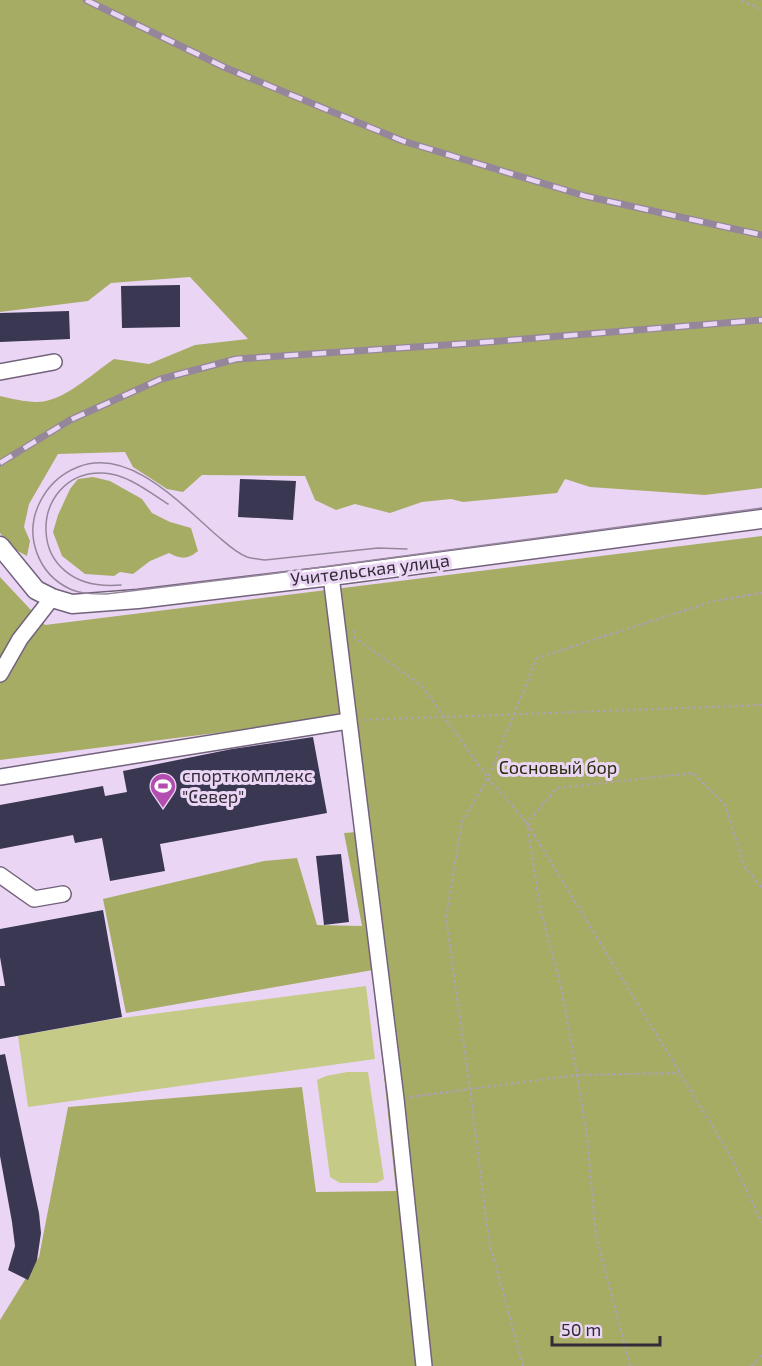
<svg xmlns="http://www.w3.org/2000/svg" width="762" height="1366" font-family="'Exo 2',sans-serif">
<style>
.green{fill:#c5ca86}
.forest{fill:#a7ac65}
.building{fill:#393751}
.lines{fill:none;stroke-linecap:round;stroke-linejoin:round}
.minor-casing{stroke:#73627c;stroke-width:18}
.major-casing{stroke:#73627c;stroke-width:21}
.path{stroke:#b09fb8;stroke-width:2;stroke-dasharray:3 3;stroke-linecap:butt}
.minor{stroke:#fff;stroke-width:15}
.major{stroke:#fff;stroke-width:18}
.tram{stroke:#95869c;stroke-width:1.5}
.rail-casing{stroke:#95869c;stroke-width:7}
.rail{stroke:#ead6f4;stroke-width:4.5;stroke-dasharray:14;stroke-linecap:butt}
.labels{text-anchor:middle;stroke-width:6;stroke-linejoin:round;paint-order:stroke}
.street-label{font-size:18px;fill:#332b37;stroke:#ead6f4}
.park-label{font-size:18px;fill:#2a2b0b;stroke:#ead6f4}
.poi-label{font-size:18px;fill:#332b37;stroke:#ead6f4;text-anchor:start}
</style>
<rect width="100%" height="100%" fill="#ead6f4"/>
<g class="green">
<polygon points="366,986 375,1059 28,1107 18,1036 107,1020"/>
<polygon points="347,1072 368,1072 384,1179 377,1183 340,1183 330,1177 317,1080 326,1076"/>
</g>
<g class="forest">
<path d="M0,0h762v488l-57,7 -115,-8 -25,-8 -8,14 -94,9 -12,-3 -29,3 -32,11 -35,-9 -19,6 -21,-10 -10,-24 -103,-1 -19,17 -16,-3 -34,-22 -8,-15 -67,2 -29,50 -5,23 6,14 -3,15 -15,-8 -12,-15v-137c14,3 32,8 46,5 23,-5 49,-29 68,-42l35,5 46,-19 53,-6 -58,-62 -79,6 -23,18 -88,11z"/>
<path d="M93,477l17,4 32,18 10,14 18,9 21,6 7,23c-11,9 -17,8 -29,2l-19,8 -17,13 -13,-2 -6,4 -29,-2 -23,-18 -9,-24 5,-17 12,-26 8,-10z"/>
<polygon points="762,536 762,1366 0,1366 0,1320 39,1257 68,1107 302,1087 316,1192 396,1191 373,970 126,1013 103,899 264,861 297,858 317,925 362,926 344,833 357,832 344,717 0,760 0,577 45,625"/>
</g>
<g class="building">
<polygon points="180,285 180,327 122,328 121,286"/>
<polygon points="69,311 70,339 0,342 0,313"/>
<polygon points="240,479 296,481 293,520 238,517"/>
<polygon points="313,737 327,813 160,844 165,871 110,881 102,838 75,843 73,835 0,849 0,805 103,786 105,796 127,792 123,771 232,749"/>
<polygon points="341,854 349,922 324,925 316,856"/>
<polygon points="103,910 122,1017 0,1039 0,986 5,986 0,957 0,929"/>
<polygon points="5,1054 39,1213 41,1233 37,1260 28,1280 8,1270 15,1246 12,1222 0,1156 0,1055"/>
</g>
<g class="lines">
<g class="minor-casing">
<g id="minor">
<polyline points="0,372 54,362"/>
<polyline points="331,576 396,1099 424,1366"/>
<polyline points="0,674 20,639 52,598"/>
<polyline points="0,777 348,721"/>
<polyline points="0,875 34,899 63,894"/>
</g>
</g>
<g class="major-casing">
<polyline id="major" points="0,546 36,590 52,598 72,604 138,599 331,576 762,519"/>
</g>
<g class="path">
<polyline points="741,0 762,10"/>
<polyline points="354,630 355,638 422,686 488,778 527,823 730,1155 762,1223"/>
<polyline points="363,720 762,705"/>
<polyline points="410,1097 577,1075 679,1073"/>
<polyline points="523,1366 489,1241 470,1089 446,918 462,822 488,778 537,658 714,601 762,593"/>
<polyline points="630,1366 596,1235 587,1136 577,1075 561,987 540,908 527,823 557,788 693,773 725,805 745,867 762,888"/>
<polyline points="751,1366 762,1355"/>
</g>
<use href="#minor" class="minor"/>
<use href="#major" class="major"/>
<g class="tram">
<path d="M407,549l-29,-1 -113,12c-6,-1 -12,-1 -18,-3 -13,-5 -23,-16 -33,-24 -35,-31 -86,-86 -136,-66 -18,7 -31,20 -39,37 -15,32 -1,70 31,85 11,5 24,5 36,5l164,-20 492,-66"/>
<path d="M121,585c-101,9 -93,-115 -18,-112 24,1 46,19 65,31"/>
</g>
<g class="rail-casing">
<g id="rail">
<polyline points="86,0 226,68 403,141 585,196 762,235"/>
<polyline points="0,463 70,420 161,379 236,359 475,343 762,320"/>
</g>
</g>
<use href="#rail" class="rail"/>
</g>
<defs>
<g id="stadium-pin" transform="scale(1.35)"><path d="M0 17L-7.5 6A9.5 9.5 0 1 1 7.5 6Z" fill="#b44db0" stroke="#ead6f4"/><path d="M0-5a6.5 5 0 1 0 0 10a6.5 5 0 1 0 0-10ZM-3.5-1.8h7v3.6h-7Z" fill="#fff"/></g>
</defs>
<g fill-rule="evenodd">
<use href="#stadium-pin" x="163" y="786"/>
</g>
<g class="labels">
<g class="street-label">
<text transform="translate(370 570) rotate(-7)" y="6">Учительская улица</text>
</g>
<g class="park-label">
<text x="558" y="774">Сосновый бор</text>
</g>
<g class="poi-label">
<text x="182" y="782">спорткомплекс<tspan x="182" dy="21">"Север"</tspan></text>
</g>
</g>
<path d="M552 1336v9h108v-9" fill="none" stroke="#332b37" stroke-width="3"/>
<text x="561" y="1336" font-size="18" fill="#332b37" stroke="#ead6f4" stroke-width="4.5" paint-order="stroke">50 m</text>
</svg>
